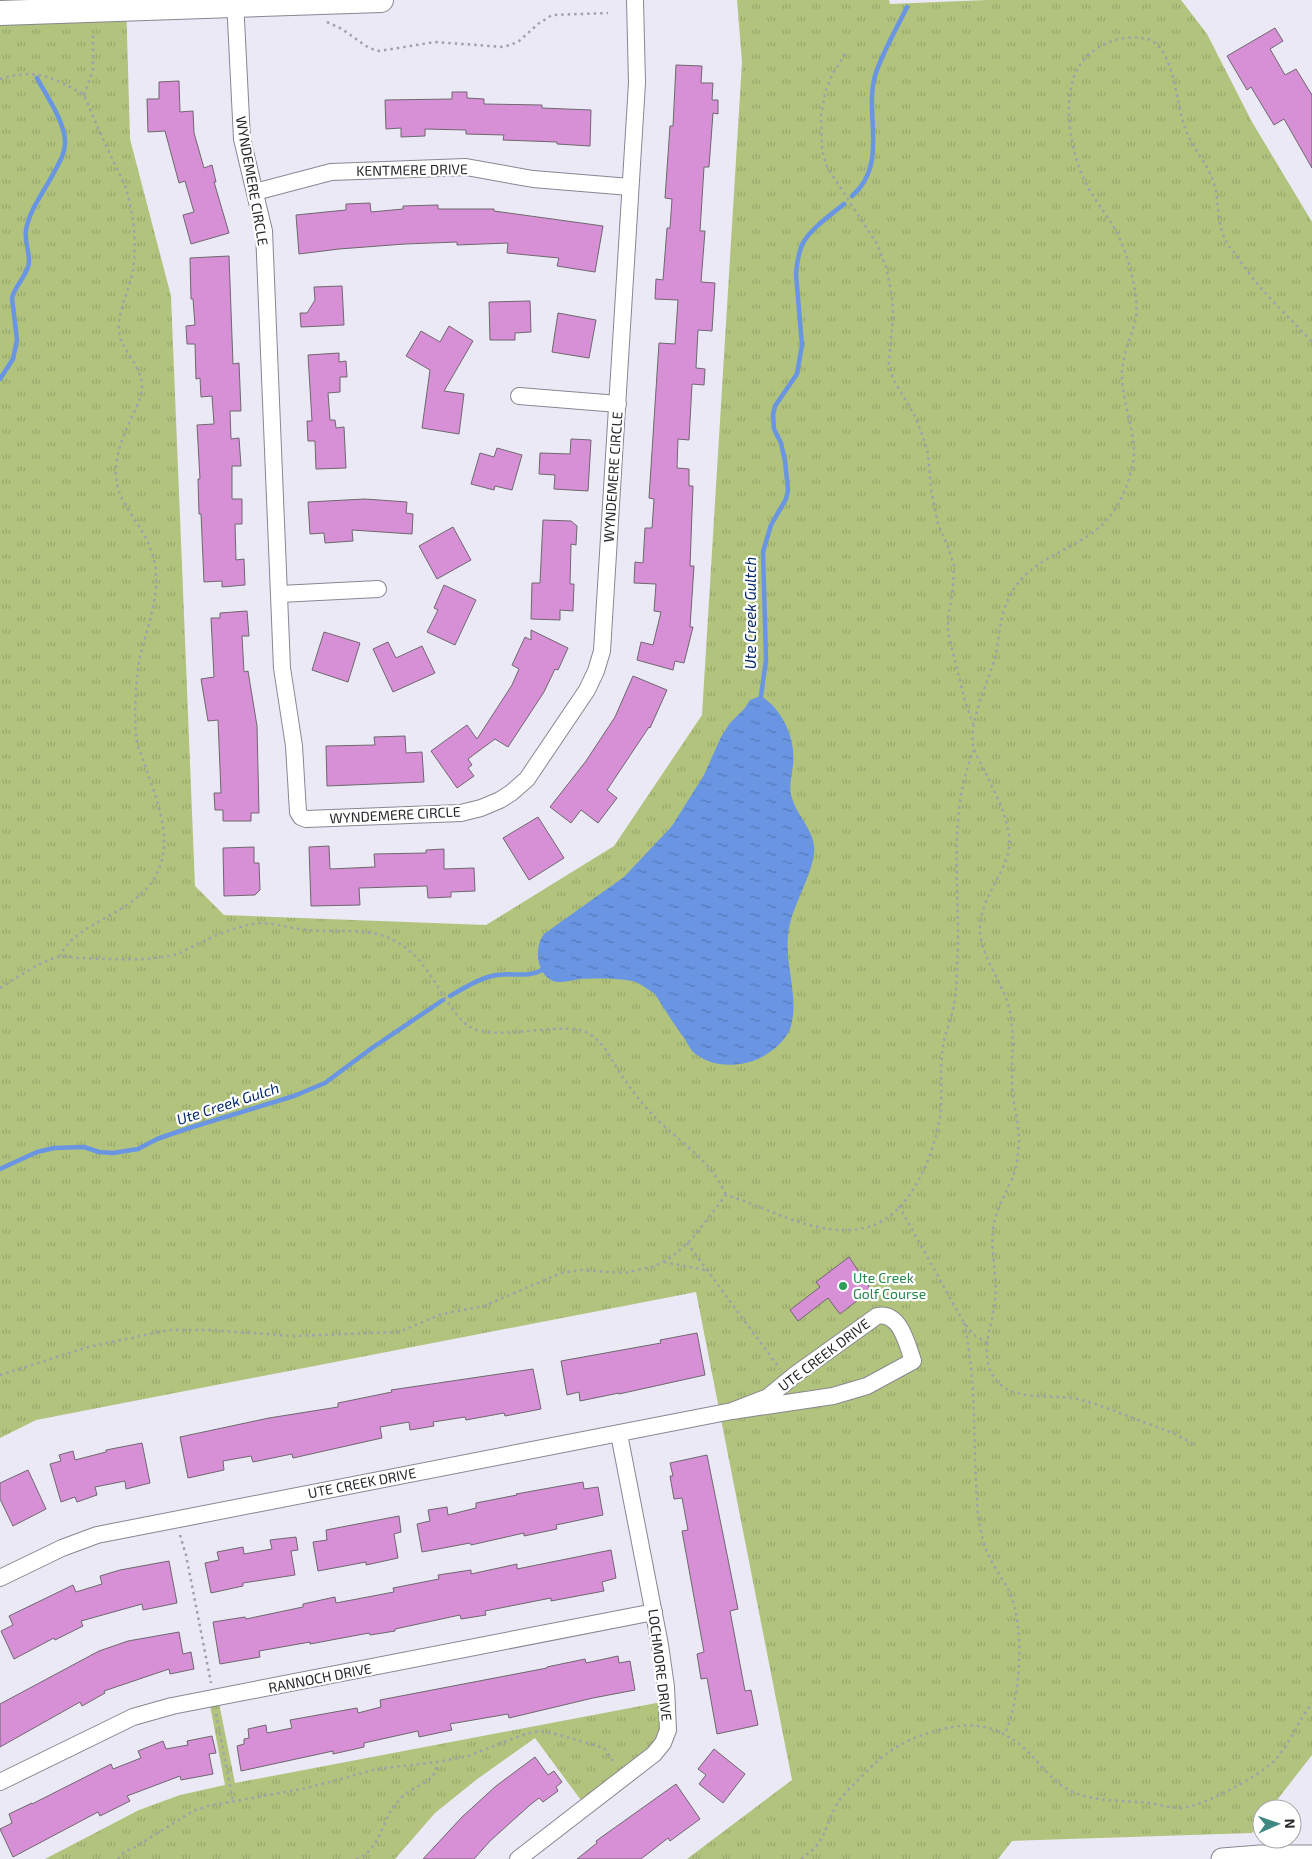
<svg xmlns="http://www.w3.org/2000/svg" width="1312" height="1859" font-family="'Exo 2',sans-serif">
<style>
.grass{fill:url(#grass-tufts)}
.water{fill:url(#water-ripples)}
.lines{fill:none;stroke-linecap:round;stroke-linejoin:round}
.stream{stroke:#6995e3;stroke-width:4.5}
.building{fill:#d790d6;stroke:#6f676f}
.minor-casing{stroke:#888792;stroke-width:18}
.tertiary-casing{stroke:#888792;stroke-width:23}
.secondary-casing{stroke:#888792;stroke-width:26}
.path{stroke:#a1a0aa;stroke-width:2.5;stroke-dasharray:2.5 4;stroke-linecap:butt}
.minor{stroke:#fff;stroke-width:16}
.tertiary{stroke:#fff;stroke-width:21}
.secondary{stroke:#fff;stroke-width:24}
.leisure-dot{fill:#2e9e5b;stroke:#fff;stroke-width:2}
.labels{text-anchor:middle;stroke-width:4.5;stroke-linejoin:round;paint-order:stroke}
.street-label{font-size:14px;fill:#27262b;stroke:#fff}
.leisure-label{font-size:14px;fill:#27864d;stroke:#fff;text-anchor:start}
.water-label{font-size:15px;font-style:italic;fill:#04296c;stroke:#fff}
</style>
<defs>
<pattern id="grass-tufts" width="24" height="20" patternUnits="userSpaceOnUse" patternTransform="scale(1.25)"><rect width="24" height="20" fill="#b1c37d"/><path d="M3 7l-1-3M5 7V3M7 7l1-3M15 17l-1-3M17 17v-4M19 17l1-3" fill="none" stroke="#98a76c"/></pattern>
<pattern id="water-ripples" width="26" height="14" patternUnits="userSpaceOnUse" patternTransform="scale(1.25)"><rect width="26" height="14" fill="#6995e3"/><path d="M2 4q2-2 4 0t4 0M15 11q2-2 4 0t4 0" fill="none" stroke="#5679b8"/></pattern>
</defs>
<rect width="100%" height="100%" fill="#eae9f5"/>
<g class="grass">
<polygon points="0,0 126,0 130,139 171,296 195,886 224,915 486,925 614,846 702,715 742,62 737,0 889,0 890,4 987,0 1181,0 1207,34 1252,122 1312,222 1312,1755 1270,1809 1262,1809 1262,1820 1252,1833 1012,1841 998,1859 687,1859 792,1780 696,1292 36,1420 0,1438"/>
<polygon points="218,1698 235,1783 667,1701 668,1730 586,1807 535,1738 476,1780 435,1813 395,1859 45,1859 139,1810 180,1795 225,1785 209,1700"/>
</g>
<path class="water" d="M761,696c22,14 35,43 32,69 -1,11 -5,22 -1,33 5,19 25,34 22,56 -4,27 -24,55 -26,82 -3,30 11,61 3,90 -4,14 -19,26 -31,32 -21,10 -50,10 -68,-7 -3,-4 -5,-9 -8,-13 -10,-14 -20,-29 -29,-44 -6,-4 -11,-8 -17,-11 -9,-5 -46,-5 -58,-4 -8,1 -19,5 -27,2 -17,-7 -19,-34 -9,-47l80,-57 48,-51 32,-51 17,-38 9,-14 15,-15 5,-8z"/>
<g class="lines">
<g class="stream">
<path d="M852,196c37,-32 12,-81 23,-120 6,-21 22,-48 32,-69"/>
<path d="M0,379l13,-20 4,-19 -5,-42c3,-12 12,-19 16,-31 4,-12 -4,-22 -2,-37 3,-19 17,-37 26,-54 6,-11 14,-23 13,-36 -1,-19 -19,-45 -28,-62"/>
<path d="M761,696l5,-36 -3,-108 8,-27 15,-26 2,-9 -3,-29 -4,-18 -7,-14 -1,-14 2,-9 22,-32 5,-29 -6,-71c1,-10 2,-22 7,-31 7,-14 29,-29 41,-39"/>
<path d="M450,996c13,-7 27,-17 42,-20 18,-5 34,3 50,-6"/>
<polyline points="0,1169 37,1152 54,1148 84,1147 99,1152 113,1153 138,1149 157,1139 186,1129 294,1096 325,1083 372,1048 443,1000"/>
</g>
</g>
<g class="building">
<polygon points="1275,28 1283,41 1270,49 1285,75 1296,69 1312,95 1312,168 1284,119 1274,125 1251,87 1247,90 1227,56"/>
<polygon points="676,65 702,66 701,83 713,83 712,100 718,100 718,114 713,113 709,167 704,167 700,231 705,231 701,282 715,283 712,331 698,330 696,368 705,369 704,385 692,384 689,440 678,439 677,468 689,469 689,486 693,486 690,566 694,566 690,627 693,627 684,663 675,661 673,670 637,660 641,642 653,645 661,612 654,611 656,584 634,583 635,562 643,563 645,528 652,528 654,499 649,498 659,343 675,344 678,300 655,299 656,279 663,280 667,228 670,228 672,199 665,198 670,126 673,126"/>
<polygon points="179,81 180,112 193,111 194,133 204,168 212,165 216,182 214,182 229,233 191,244 183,215 194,212 185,181 179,183 165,131 148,132 147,99 159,99 159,82"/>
<polygon points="452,92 467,92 467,98 484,99 484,104 542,105 542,108 591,110 590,146 557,144 557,142 503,140 504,135 466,134 466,130 425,129 425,136 401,137 401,128 386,129 385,100 452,99"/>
<polygon points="370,203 371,212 403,209 403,206 438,205 438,209 494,209 494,211 603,226 595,272 557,266 559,258 507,253 508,243 457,245 457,242 405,244 339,249 299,254 296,215 346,210 346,204"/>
<polygon points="229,256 233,364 239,363 241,411 230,411 231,439 239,438 241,466 232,466 232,499 242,499 242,524 235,524 236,560 244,559 245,585 222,587 222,581 204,582 201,514 199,514 198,479 200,479 197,425 214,424 212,396 201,397 200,378 196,379 195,344 187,344 186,326 195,325 193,299 191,299 190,258"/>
<polygon points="342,286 344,325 301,327 300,313 307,313 315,300 314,287"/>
<polygon points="530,301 531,332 515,333 515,340 490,340 489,302"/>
<polygon points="558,313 596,320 589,358 552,352"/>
<polygon points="449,326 473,341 444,391 464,394 459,434 422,428 430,370 406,356 421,331 440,342"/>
<polygon points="339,353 339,362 346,361 347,377 340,377 340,392 328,393 330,420 335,420 336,428 344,427 346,468 316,469 315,441 308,441 307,421 312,421 308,355"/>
<polygon points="571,439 591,440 588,491 554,489 555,475 539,474 540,453 570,454"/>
<polygon points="497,448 522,455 512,490 495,486 494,490 471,484 480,453 494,457"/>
<polygon points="365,499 407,502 406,513 413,514 412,534 352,530 353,541 325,543 324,533 310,534 308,502"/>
<polygon points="543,520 571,521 577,526 576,545 571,544 570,584 574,584 573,611 560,610 560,620 531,619 532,583 540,583"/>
<polygon points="453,527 471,560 437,579 419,546"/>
<polygon points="444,585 476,600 455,645 427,632 438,610 434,608"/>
<polygon points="247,611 249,636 242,636 244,672 248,671 257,726 259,813 251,813 251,821 223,821 223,810 215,810 214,793 221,793 218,720 208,721 201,679 214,677 211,618 220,618 220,613"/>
<polygon points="531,630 568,648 558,670 555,669 544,692 508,747 495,739 468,759 472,765 468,768 474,776 457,788 431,751 467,725 477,739 512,685 519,669 512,665 525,637 531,640"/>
<polygon points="324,632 360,643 348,682 312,670"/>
<polygon points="388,642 396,658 422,646 435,673 393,692 373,649"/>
<polygon points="633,676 667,690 650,728 649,727 607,790 617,798 598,823 581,810 571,823 550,807 586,761 615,717"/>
<polygon points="405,736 406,753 422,752 424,782 327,786 326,746 375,745 374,737"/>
<polygon points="538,817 564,858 529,880 503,838"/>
<polygon points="329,846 330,869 375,867 374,854 426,853 426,850 444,849 444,869 474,868 475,891 451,892 451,897 428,898 427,886 359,888 360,905 311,906 309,847"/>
<polygon points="254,847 254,863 259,863 260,890 255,895 224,896 223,848"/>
<polygon points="849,1257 871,1290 840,1314 828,1298 798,1321 790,1310 820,1287 816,1282"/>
<polygon points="697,1333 705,1375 619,1394 619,1393 580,1401 579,1392 567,1395 561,1361 661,1343 660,1340"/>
<polygon points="533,1369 541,1409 505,1416 504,1413 466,1420 465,1417 433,1422 434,1426 410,1430 409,1422 380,1427 382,1438 293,1458 292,1454 253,1462 251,1456 223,1461 224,1470 188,1478 180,1437 269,1418 338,1407 338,1403 392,1392 391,1390"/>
<polygon points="142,1443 150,1483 126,1489 125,1481 95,1487 97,1495 77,1502 75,1497 61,1502 50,1464 61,1461 59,1455 73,1451 75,1460 106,1452 106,1450"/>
<polygon points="707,1455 738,1609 730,1611 745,1691 751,1690 758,1725 717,1734 707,1678 701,1679 697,1654 704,1652 682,1531 688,1530 682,1498 674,1499 670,1476 673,1476 670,1463"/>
<polygon points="28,1470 46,1509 13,1526 0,1499 0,1483"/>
<polygon points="583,1482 584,1489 598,1487 603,1515 556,1525 557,1529 524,1536 524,1533 471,1545 470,1543 422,1552 417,1524 430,1521 428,1510 447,1507 448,1515 476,1508 476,1503 517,1495 516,1494"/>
<polygon points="399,1516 401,1532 394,1534 398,1558 366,1565 366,1562 318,1571 313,1542 327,1540 326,1530"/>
<polygon points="296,1537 298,1550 291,1551 295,1575 243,1583 243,1586 211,1593 205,1563 219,1560 217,1552 243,1547 244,1554 272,1549 270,1540"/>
<polygon points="611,1550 616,1578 602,1582 604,1591 551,1601 551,1598 485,1611 486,1615 461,1619 460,1615 395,1629 395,1631 370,1635 369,1633 310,1644 310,1642 259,1651 260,1657 220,1664 213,1622 245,1617 246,1619 303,1607 303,1604 335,1597 336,1603 394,1592 393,1588 439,1579 438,1575 471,1570 471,1574 517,1564 517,1569"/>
<polygon points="169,1561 177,1603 143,1610 142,1604 81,1621 83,1626 55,1640 54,1638 14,1659 1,1631 13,1625 9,1616 73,1585 76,1592 102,1584 100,1576 120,1570"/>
<polygon points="179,1632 183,1654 191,1652 194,1669 170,1674 169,1669 104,1691 105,1693 82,1706 80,1702 0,1747 0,1704 99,1651 128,1641"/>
<polygon points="618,1656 619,1663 630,1661 635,1690 593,1698 509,1718 508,1714 450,1724 452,1730 419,1737 418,1731 364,1743 364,1747 333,1754 333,1751 241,1771 237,1746 244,1744 244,1739 249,1738 248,1729 266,1725 267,1733 292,1728 290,1720 357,1708 358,1713 381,1707 380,1700 547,1668 547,1667 585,1659 586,1663"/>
<polygon points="212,1736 216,1753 209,1754 213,1774 181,1780 180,1776 127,1796 130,1801 100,1816 98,1812 13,1857 0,1829 12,1823 9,1814 32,1803 32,1804 111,1764 113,1769 141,1758 138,1751 163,1741 166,1749 188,1745 187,1741"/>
<polygon points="714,1749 745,1774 723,1803 699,1784 706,1775 698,1769"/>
<polygon points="535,1757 548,1775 554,1771 562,1782 556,1787 558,1791 543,1802 539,1798 530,1805 490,1841 474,1859 423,1859 462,1817 496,1786"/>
<polygon points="676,1784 700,1819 670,1841 668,1838 641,1859 577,1859 597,1843 596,1841"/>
</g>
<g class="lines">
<g class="minor-casing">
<g id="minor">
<polyline points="235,0 242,139 264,231 282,668 294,746 298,812 301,817 306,819 461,813 481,808 500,800 511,793 527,779 587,690 596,671 602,651 637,83 635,0"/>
<polyline points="255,192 331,172 466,167 533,179 630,187"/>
<polyline points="519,396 618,404"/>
<polyline points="280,594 378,589"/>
<path d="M0,1578l62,-30 35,-13 635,-124 101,-15 34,-10 46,-25c-6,-17 -13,-50 -36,-45l-81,58 -28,23 -36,14"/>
<polyline points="0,1782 133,1717 172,1706 654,1612"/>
<polyline points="518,1859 654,1754 663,1743 668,1730 666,1687 660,1645 619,1434"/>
</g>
</g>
<g class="tertiary-casing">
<polyline id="tertiary" points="1222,1859 1260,1856 1312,1856"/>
</g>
<g class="secondary-casing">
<polyline id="secondary" points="0,13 381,0"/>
</g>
<g class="path">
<polyline points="327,22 342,29 369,48 379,51 435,42 504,47 518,42 538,24 552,15 608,13"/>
<polyline points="845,54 832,75 825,93 821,116 822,150 827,167 877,244 886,267 892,296 893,314 889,364 893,379 914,414 923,437 928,454 931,489 938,524 948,547 954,566 953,589 948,618 948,633 965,701 973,724"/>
<path d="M0,79c36,-11 53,-2 84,16 8,19 16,38 25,57 5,11 11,22 16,34 8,24 11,50 9,75 -1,24 -17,48 -15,70 2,20 23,34 23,56 -1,14 -8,24 -13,36 -7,16 -15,37 -13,55 2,23 19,39 29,59 7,12 11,27 11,41 1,26 -10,53 -16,79 -4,19 -6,61 -4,80 1,10 6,19 9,28 10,31 27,69 15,101 -16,48 -82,52 -100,90"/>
<polyline points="84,95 93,70 93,33"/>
<path d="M0,988c15,-9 42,-28 58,-31 7,-2 16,1 23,1 32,1 66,4 97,-4 23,-12 49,-25 74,-30 17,-3 32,3 48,5 44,7 79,-9 115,27 17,16 38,62 55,71 26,14 80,-3 110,3 20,5 30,27 40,43 12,18 25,35 41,50 26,25 49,37 65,72"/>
<polyline points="899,1206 964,1323 974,1335 988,1343"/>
<polyline points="687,1243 780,1369"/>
<polyline points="664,1262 705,1270"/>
<path d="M964,1323c14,63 8,127 14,190 2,16 5,33 13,47 6,12 14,22 19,33 15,36 11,107 -6,142"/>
<path d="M0,1375l88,-28 81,-17h42l81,6 107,-4 43,-18 42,-8 77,-33 20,-3 44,3 30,-7 18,-10 18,-16 35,-45c44,13 89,43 138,33 48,-10 73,-79 77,-121 1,-18 -1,-36 1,-53 1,-16 8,-30 11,-44 3,-14 4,-28 4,-42 5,-72 -12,-149 17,-218"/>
<path d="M1193,1444c-17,-11 -36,-17 -55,-24 -19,-7 -37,-15 -57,-20 -28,-8 -69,5 -88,-24 -14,-22 0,-53 2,-76 3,-26 -6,-52 -1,-77 5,-22 17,-37 22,-56 2,-8 2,-17 3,-26 0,-20 -7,-39 -7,-60 -1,-25 4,-51 -4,-77 -7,-23 -26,-47 -28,-71 -2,-38 34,-66 29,-97 -3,-25 -17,-49 -28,-72 -2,-5 -6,-10 -7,-15 -7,-24 14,-67 21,-91 4,-17 4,-34 10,-51 19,-53 69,-52 102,-87 10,-11 16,-24 21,-38 2,-8 5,-16 6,-25 1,-29 -13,-57 -12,-85 1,-18 8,-32 13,-50 3,-13 1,-28 -2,-42 -4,-19 -11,-39 -21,-56 -11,-17 -24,-33 -31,-52 -14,-33 -22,-97 11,-120 17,-13 36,-17 56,-13 27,10 28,66 37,89 6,18 20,32 27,50 8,19 4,40 12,59 4,10 12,17 17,25 20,30 47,54 71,80"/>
<polyline points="180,1535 186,1555 211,1683"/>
<polyline points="216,1714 233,1801"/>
<polyline points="118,1859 124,1852 135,1847 193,1811 208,1806 307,1788 377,1769 437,1762"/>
<path d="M356,1859c25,-9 25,-38 40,-55 4,-5 8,-10 14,-13 12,-8 27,-11 27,-29l31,-6 57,-22 14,-3 17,3 48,14 11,16"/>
<path d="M801,1859c27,-19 22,-30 36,-55 6,-10 15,-18 23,-26 26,-27 45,-40 83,-49 34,-9 61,-1 86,24 10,10 20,23 32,32 22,16 50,15 76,17 15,0 30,6 45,6 19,-1 80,-33 93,-48 15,-16 23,-39 37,-57"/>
</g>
<use href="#minor" class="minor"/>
<use href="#tertiary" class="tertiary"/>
<use href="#secondary" class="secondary"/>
</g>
<circle class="leisure-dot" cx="843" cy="1286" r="5"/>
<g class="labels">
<g class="street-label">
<text transform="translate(412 170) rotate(-1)" y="5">KENTMERE DRIVE</text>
<text transform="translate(252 181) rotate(80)" y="5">WYNDEMERE CIRCLE</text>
<text transform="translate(613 477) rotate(-86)" y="5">WYNDEMERE CIRCLE</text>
<text transform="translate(395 815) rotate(-3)" y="5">WYNDEMERE CIRCLE</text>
<text transform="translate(824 1355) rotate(-37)" y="5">UTE CREEK DRIVE</text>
<text transform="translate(362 1483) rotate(-11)" y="5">UTE CREEK DRIVE</text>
<text transform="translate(660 1665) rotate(83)" y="5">LOCHMORE DRIVE</text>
<text transform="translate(320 1678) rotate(-11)" y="5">RANNOCH DRIVE</text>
</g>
<g class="leisure-label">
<text x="853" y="1283">Ute Creek<tspan x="853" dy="16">Golf Course</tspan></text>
</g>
<g class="water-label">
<text transform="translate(751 613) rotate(-90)" y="5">Ute Creek Gultch</text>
<text transform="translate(228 1104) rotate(-18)" y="5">Ute Creek Gulch</text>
</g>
</g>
<g transform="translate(1277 1824) rotate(88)"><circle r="24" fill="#ffffff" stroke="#a9a8aa"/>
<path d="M0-4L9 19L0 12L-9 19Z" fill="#418883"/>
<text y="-8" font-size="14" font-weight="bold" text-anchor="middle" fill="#27262b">N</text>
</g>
</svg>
